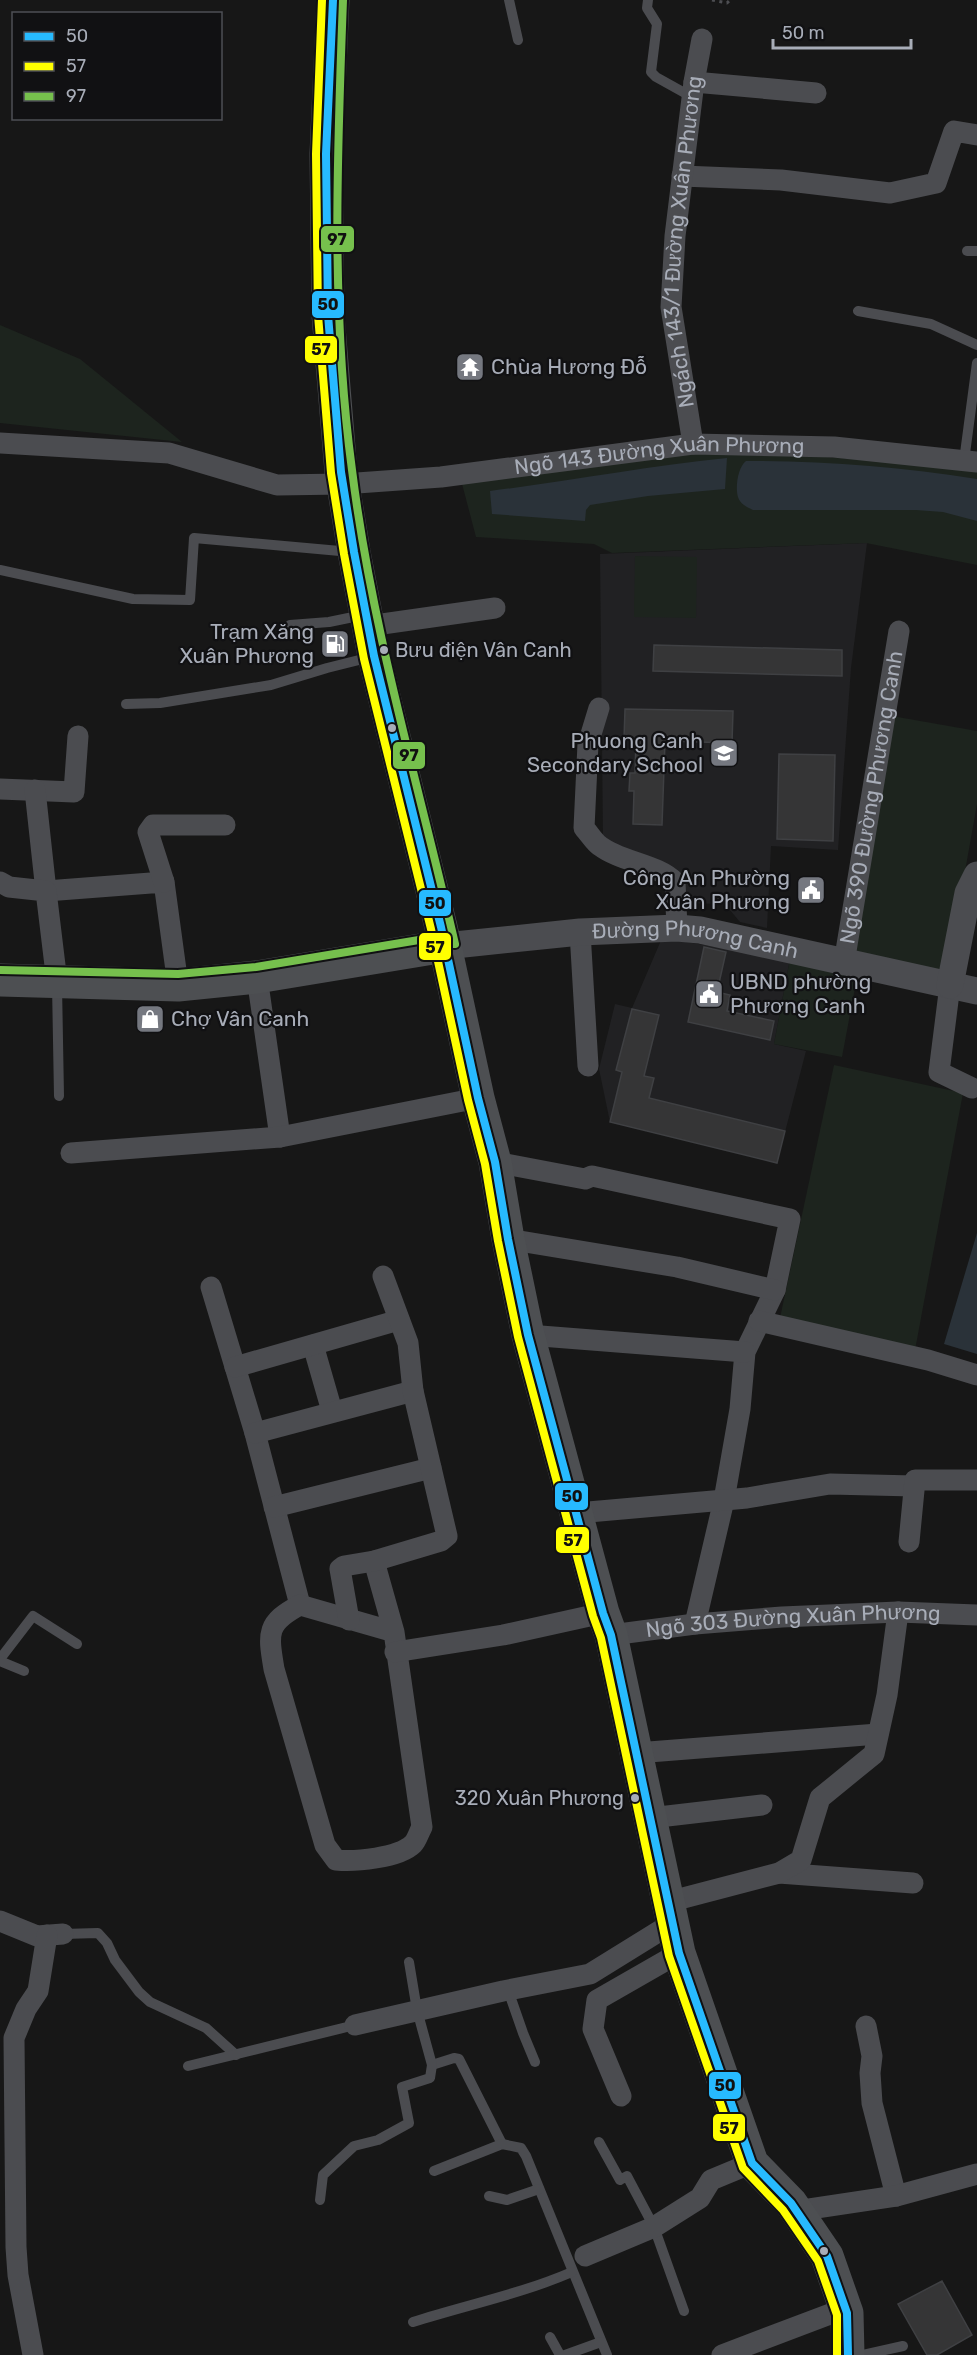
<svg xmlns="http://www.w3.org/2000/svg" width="977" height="2355" font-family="Rubik,sans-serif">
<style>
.built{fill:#212123}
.green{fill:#1d241e}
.water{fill:#2a3239}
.building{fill:#353536;stroke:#3f4043;stroke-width:1.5}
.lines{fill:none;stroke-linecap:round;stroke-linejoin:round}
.path{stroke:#4d4e52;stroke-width:3;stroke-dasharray:3 4.5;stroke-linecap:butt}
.service{stroke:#4b4c50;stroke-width:10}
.minor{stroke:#4b4c50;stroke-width:21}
.tertiary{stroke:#4b4c50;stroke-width:27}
.primary{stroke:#4d4f52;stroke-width:33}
.bus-1-casing{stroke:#111113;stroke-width:12}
.bus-2-casing{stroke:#111113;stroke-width:12}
.bus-3-casing{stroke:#111113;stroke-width:12}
.bus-1{stroke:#27baff;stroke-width:8}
.bus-2{stroke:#ff0;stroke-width:8}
.bus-3{stroke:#76c04d;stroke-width:8}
.bus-dot{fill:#a8adb8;stroke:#111113;stroke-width:2}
.labels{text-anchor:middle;stroke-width:4.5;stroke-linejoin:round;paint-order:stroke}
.bus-label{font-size:20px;fill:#a8adb8;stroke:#111113;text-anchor:start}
.street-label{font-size:21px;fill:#a8adb8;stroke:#111113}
.poi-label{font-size:21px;fill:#a8adb8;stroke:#111113;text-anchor:start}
.line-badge{stroke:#111113;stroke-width:2}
.pale-badge-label{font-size:16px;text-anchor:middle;font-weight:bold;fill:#111}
</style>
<rect width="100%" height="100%" fill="#171717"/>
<g class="built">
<polygon points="867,543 851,668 838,850 771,846 767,928 740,922 725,904 676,903 675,870 603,839 600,554"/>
<polygon points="662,938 790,959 774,1044 806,1051 777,1163 610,1122 599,1069 615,1004 632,1008"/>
</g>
<g class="green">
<polygon points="0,325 80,359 182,442 0,423"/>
<polygon points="692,449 977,466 977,565 866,543 612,553 594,544 476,537 461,480"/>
<polygon points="635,556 697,557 696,618 634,617"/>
<polygon points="892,716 977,731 977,804 946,978 848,960"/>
<polygon points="790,959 858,972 842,1057 774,1044"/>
<polygon points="834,1065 963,1093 915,1350 780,1318"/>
</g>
<g class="water">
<path d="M727,458l-2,31 -77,7 -58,9 -4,5 -1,11 -93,-7 -2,-23c79,-10 158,-25 237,-33z"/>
<path d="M746,461c77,0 155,6 231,18v42l-34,-9 -27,-2h-163c-6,-3 -13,-6 -15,-13 -3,-10 0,-30 8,-36z"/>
<polygon points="977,1233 977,1354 944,1344"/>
</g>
<g class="building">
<polygon points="654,645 842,650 842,676 653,671"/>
<polygon points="625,709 733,711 732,743 665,741 662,825 633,824 634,791 629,791 630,773 635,773 636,740 624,739"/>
<polygon points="779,754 835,755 833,841 777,839"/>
<polygon points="704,947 726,952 717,992 730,995 727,1011 774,1021 770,1040 688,1022"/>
<polygon points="632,1009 659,1015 644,1076 654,1078 649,1098 785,1131 777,1163 610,1122 622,1072 616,1070"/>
<polygon points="942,2281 972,2335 937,2355 927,2355 898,2304"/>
</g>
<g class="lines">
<polyline class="path" points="712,0 727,3 730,0"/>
<g class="service">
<polyline points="509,0 518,40"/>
<polyline points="648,0 647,8 657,24 651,72 656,77 692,97"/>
<polyline points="967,251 977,251"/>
<polyline points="858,311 931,324 977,345"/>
<polyline points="964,461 977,363"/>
<polyline points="0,570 133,599 190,600 194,538 351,552"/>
<polyline points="290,625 329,622 363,615"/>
<polyline points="126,704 160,703 271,685 327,668 371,657"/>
<polyline points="57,985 59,1096"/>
<polyline points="0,1659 33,1616 77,1644"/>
<polyline points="0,1661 24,1671"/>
<polyline points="63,1934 98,1933 107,1943 115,1960 139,1992 150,2002 206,2028 236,2055"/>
<polyline points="508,1990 523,2033 535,2062"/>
<polyline points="432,2065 454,2058 459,2059 502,2144"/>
<polyline points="188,2066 355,2025"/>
<polyline points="599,2142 620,2180 627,2176 654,2227 684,2311"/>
<polyline points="434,2171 502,2144 521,2148 526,2156 607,2355"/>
<polyline points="489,2196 507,2200 539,2189"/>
<polyline points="320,2200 323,2175 354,2146 378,2140 409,2123 402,2087 430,2078 432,2065 417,2010 409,1962"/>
<path d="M413,2322c53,-17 108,-28 159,-50"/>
<polyline points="550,2337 560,2355"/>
<polyline points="565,2355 601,2342"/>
<polyline points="863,2355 903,2346"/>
</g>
<g class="minor">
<polyline points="694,82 816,93"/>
<polyline points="682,176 781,180 890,193 936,183 954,131 977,135"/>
<path id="s1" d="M0,443l169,10 108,32 66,-1 98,-7 252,-33 141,3 143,15"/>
<path id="s2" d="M693,444l-22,-137 4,-71 19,-154 8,-43"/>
<polyline points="368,626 495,608"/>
<path d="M599,708l-11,36 -4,84c5,5 10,14 16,18 21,16 58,18 75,36l2,46"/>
<polyline points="0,789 74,792 78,736"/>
<polyline points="35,790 46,891 164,882 178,985"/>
<polyline points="0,882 9,887 46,891 57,982"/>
<polyline points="164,882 148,832 153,825 225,825"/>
<polyline points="580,932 588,1066"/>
<path id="s3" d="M844,963l55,-332"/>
<polyline points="257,977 280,1137"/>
<polyline points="950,985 939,1072 972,1088"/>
<polyline points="71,1153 280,1137 478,1098"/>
<polyline points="495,1162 585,1179 592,1176 790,1219 775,1290 745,1352 740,1409 724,1500 695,1624"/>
<polyline points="508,1239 677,1267 775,1290"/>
<polyline points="211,1287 255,1433 300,1605"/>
<polyline points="759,1321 928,1360 977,1375"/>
<polyline points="528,1335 745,1352"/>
<polyline points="313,1345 332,1411"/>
<polyline points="235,1367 399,1320"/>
<polyline points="255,1433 413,1391"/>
<polyline points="274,1507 431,1468"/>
<polyline points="577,1513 747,1498 830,1484 914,1486"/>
<polyline points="909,1542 915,1480 977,1480"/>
<path d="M374,1561l20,71 28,195c-3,5 -5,13 -9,17 -14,14 -59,18 -77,16l-11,-15 -51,-176c-6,-36 -8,-46 26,-64l94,27"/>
<polyline points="349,1620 340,1569 344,1566 374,1561 441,1541 447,1536 413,1391 408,1343 383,1276"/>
<path id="s4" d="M611,1635l84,-11 87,-7 116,-5 79,3"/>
<polyline points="395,1652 503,1635 603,1613"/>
<polyline points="636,1753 878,1734"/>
<polyline points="650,1818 762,1805"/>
<polyline points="779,1873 913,1883"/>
<polyline points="668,1902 779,1873 801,1860 820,1798 874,1754 887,1695 898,1612"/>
<polyline points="0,1921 37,1936 63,1934"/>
<polyline points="355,2025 503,1991 590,1974 674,1922"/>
<polyline points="866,2026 872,2056 870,2073 872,2103 896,2196"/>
<polyline points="621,2096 593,2029 597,2000 679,1953"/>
<polyline points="796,2211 896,2196 977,2174"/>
<polyline points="585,2256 654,2227 700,2198 711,2180 752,2163"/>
<polyline points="33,2355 18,2275 16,2247 14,2038 26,2009 38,1991 47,1935"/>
<polyline points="722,2355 846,2308"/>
</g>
<g class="tertiary">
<path id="s5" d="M445,946l135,-14 97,-4 23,2 277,61"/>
<polyline points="950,985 968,893 977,875"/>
</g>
<g class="primary">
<polyline points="333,0 326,154 328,315 341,472 354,552 374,656 441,927 478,1098 495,1162 508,1239 528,1335 603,1613 611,1635 679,1953 752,2163 791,2203 827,2256 847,2313 848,2355"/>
<polyline points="0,980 178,985 257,977 445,946"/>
</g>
<g class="bus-1-casing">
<polyline id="bus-1" points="333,0 326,154 328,315 341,472 354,552 374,656 441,927 478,1098 495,1162 508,1239 528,1335 603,1613 611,1635 679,1953 752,2163 791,2203 827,2256 847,2313 848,2355"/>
</g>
<g class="bus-2-casing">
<polyline id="bus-2" points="322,0 316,154 318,315 331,473 344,554 364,659 431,929 468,1100 485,1164 498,1241 518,1337 593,1616 601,1638 669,1956 743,2168 783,2210 818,2261 837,2315 837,2355"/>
</g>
<g class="bus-3-casing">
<g id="bus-3">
<path d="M343,0c-6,157 -12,314 9,470 20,161 67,316 103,474"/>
<polyline points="0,970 178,974 256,967 443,936"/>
</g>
</g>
<use href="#bus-1" class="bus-1"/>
<use href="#bus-2" class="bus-2"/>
<use href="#bus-3" class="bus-3"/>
</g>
<defs>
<g id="temple-square" transform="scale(1.5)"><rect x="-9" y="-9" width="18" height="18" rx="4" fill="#757880" stroke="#111113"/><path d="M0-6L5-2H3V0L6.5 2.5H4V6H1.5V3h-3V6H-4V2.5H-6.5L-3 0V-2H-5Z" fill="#fff"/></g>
<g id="fuel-square" transform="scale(1.5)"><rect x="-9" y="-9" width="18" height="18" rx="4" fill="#757880" stroke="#111113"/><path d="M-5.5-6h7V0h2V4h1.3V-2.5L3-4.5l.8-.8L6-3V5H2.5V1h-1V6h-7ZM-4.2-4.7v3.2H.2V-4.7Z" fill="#fff"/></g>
<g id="school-square" transform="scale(1.5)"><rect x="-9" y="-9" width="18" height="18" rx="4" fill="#757880" stroke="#111113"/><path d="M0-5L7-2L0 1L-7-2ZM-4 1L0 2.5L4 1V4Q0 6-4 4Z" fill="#fff"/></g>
<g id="civic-square" transform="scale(1.5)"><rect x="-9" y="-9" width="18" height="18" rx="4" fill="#757880" stroke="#111113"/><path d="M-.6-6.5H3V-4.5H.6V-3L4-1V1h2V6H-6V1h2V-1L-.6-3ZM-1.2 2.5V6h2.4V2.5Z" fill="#fff"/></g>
<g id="shop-square" transform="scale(1.5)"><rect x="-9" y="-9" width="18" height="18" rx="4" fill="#757880" stroke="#111113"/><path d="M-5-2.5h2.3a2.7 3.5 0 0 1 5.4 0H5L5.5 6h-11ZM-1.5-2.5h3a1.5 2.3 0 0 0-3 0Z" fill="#fff"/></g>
</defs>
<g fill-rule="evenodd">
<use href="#temple-square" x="470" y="367"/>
<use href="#fuel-square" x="335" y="644"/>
<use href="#school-square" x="724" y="753"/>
<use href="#civic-square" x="811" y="890"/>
<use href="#civic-square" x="709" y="994"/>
<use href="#shop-square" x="150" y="1019"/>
</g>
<g class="bus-dot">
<circle cx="384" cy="650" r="5"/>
<circle cx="392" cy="728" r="5"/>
<circle cx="635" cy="1798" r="5"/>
<circle cx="824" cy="2251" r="5"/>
</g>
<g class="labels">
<g class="bus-label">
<text x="395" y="657">Bưu điện Vân Canh</text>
<text x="624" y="1805" text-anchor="end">320 Xuân Phương</text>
</g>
<g class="street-label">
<text dy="7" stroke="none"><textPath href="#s2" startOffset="204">Ngách 143/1 Đường Xuân Phương</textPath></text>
<text dy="7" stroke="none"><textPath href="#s1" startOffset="666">Ngõ 143 Đường Xuân Phương</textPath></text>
<text dy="7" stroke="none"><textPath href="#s3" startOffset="168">Ngõ 390 Đường Phương Canh</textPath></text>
<text dy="7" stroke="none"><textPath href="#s5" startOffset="252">Đường Phương Canh</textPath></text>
<text dy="7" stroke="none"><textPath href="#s4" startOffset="183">Ngõ 303 Đường Xuân Phương</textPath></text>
</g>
<g class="poi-label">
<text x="491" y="374">Chùa Hương Đỗ</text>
<text x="314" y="639" text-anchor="end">Trạm Xăng<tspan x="314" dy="24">Xuân Phương</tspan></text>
<text x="703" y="748" text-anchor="end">Phuong Canh<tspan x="703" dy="24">Secondary School</tspan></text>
<text x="790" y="885" text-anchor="end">Công An Phường<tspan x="790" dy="24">Xuân Phương</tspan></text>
<text x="730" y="989">UBND phường<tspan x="730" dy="24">Phương Canh</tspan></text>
<text x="171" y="1026">Chợ Vân Canh</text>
</g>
</g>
<g class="line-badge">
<rect x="320" y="225" width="35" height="28" rx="6" fill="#76c04d"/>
<rect x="311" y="290" width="34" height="29" rx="6" fill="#27baff"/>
<rect x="304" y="335" width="34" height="29" rx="6" fill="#ff0"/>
<rect x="392" y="741" width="34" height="29" rx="6" fill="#76c04d"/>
<rect x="418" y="889" width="34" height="28" rx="6" fill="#27baff"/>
<rect x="418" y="932" width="34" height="29" rx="6" fill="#ff0"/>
<rect x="554" y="1482" width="35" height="29" rx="6" fill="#27baff"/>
<rect x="555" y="1526" width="35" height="28" rx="6" fill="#ff0"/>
<rect x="708" y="2071" width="34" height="29" rx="6" fill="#27baff"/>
<rect x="712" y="2113" width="34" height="29" rx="6" fill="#ff0"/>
</g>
<g class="pale-badge-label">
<text x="337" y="245">97</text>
<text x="328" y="310">50</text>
<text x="321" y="355">57</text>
<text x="409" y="761">97</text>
<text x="435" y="909">50</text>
<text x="435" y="953">57</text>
<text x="572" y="1502">50</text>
<text x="573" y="1546">57</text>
<text x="725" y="2091">50</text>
<text x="729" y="2134">57</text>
</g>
<rect x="12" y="12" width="210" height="108" fill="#111113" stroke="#4d4f55" stroke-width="1.5"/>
<rect x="24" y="32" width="30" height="9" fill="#27baff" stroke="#4d4f55" stroke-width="1.5"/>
<text x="66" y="42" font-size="18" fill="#a8adb8">50</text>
<rect x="24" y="62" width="30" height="9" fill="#ffff00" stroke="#4d4f55" stroke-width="1.5"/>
<text x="66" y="72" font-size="18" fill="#a8adb8">57</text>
<rect x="24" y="92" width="30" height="9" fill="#76c04d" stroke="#4d4f55" stroke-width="1.5"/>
<text x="66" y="102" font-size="18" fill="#a8adb8">97</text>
<path d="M773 39v9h138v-9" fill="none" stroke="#a8adb8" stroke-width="3"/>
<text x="782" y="39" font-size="18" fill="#a8adb8" stroke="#111113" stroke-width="4.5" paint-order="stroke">50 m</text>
</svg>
